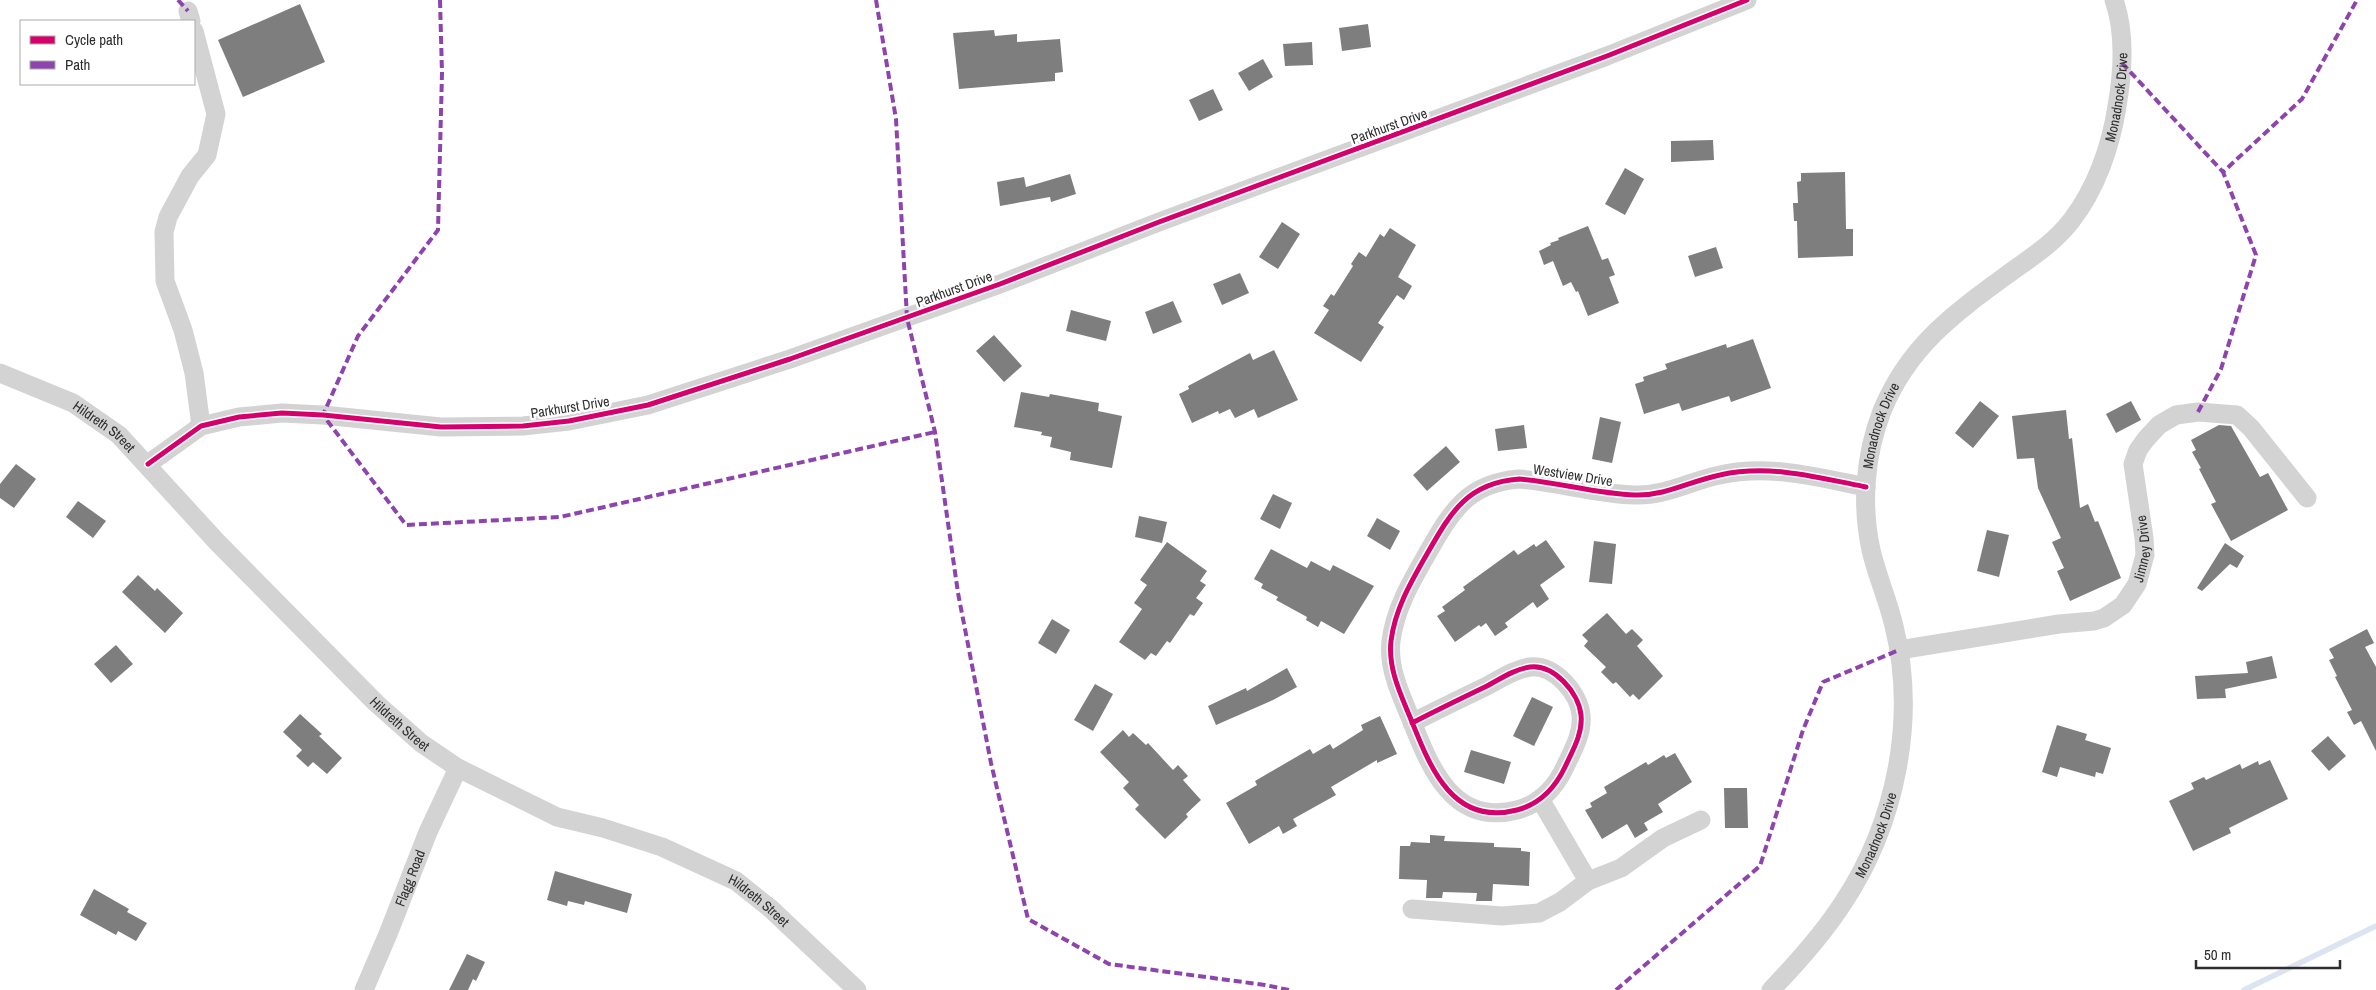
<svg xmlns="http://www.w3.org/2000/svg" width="2376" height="990" font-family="'Archivo Narrow',sans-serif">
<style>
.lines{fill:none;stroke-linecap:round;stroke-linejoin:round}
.stream{stroke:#dbe4f0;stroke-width:5.5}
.building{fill:#7e7e7e}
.minor{stroke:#d3d3d3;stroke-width:19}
.quiet{stroke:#8e44ad;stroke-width:4;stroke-dasharray:8 4;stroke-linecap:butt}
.cycleway-casing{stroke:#fff;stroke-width:8}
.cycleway{stroke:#d6006c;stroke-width:5}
.labels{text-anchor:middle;stroke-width:5;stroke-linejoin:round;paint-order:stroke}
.street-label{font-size:14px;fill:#2e2e2e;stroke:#fff}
</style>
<rect width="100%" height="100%" fill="#fff"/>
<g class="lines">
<polyline class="stream" points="2244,990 2376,926"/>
</g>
<g class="building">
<polygon points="300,4 325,62 243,97 218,40"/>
<polygon points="1368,24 1371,47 1342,51 1339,28"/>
<polygon points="994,30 995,36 1017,34 1017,42 1060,39 1063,72 1055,73 1055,81 959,89 953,33"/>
<polygon points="1312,42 1313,65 1285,66 1283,44"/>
<polygon points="1263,59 1273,77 1249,91 1238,73"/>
<polygon points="1213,89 1223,110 1199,121 1189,100"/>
<polygon points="1713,140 1714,160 1671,162 1671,141"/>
<polygon points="1625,168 1644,179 1625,215 1605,204"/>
<polygon points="1845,172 1846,229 1853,229 1853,256 1798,258 1797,221 1794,221 1793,203 1798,203 1797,182 1801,181 1801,173"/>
<polygon points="1070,174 1076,194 1051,202 1050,197 1000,206 997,182 1024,177 1026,187"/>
<polygon points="1282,222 1300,234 1278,269 1259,257"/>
<polygon points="1588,226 1602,260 1608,258 1615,275 1609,277 1619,303 1588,316 1578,291 1576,292 1571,282 1563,286 1553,261 1544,265 1539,251 1551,245 1550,243 1559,240 1558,238"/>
<polygon points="1390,228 1416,245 1398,277 1412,286 1404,300 1397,295 1378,323 1384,327 1361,362 1314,333 1329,310 1323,306 1331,294 1334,296 1353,266 1351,264 1359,252 1366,257 1380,234 1384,237"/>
<polygon points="1716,247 1723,268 1695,277 1688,256"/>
<polygon points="1240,273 1249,293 1222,305 1213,284"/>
<polygon points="1173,301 1182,322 1153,334 1145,312"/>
<polygon points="1071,310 1111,321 1106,341 1066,331"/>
<polygon points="994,335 1022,366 1004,382 976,351"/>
<polygon points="1753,339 1771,388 1731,402 1729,396 1682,411 1679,403 1644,414 1635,384 1644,381 1643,377 1667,369 1665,364 1726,344 1727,348"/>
<polygon points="1274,350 1298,400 1258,418 1254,409 1235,418 1230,409 1219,414 1218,411 1192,423 1179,394 1189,389 1188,386 1250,353 1253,360"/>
<polygon points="1021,392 1049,397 1050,394 1099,403 1098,411 1122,416 1112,468 1070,460 1071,452 1050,447 1052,437 1041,435 1042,432 1014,427"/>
<polygon points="1980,401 1999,416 1973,448 1955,433"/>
<polygon points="2131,401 2141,420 2116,433 2106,414"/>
<polygon points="2066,410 2069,439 2072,438 2080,508 2088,504 2095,522 2098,521 2121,578 2070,601 2057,571 2064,568 2052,542 2061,538 2038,488 2034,458 2017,459 2012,416"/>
<polygon points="1600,417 1621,422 1612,463 1592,459"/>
<polygon points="1524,425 1527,448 1498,451 1495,429"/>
<polygon points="2219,425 2231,426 2260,477 2268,473 2288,510 2231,541 2211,504 2216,502 2199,469 2201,468 2192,452 2196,450 2191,440"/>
<polygon points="1446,446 1460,462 1427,491 1413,475"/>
<polygon points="16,464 36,479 14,508 0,498 0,484"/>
<polygon points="1273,494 1292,503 1280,529 1260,519"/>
<polygon points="78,501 106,521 93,538 66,517"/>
<polygon points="1139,516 1167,522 1162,543 1135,537"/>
<polygon points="1377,518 1400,531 1390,550 1367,536"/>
<polygon points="1987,530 2009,535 1999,577 1977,571"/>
<polygon points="1546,540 1565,567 1540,585 1549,599 1537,608 1533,602 1505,623 1508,627 1495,636 1486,623 1481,627 1479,625 1455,642 1437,616 1445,611 1442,607 1465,590 1463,587 1514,550 1518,555 1534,544 1536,547"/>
<polygon points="1594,541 1616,544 1612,584 1589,582"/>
<polygon points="1167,542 1207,571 1200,581 1206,585 1196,598 1203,603 1194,616 1190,614 1170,643 1167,641 1156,656 1151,653 1145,660 1119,642 1142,609 1134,603 1147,585 1140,580"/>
<polygon points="2225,543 2244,556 2237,568 2230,564 2202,591 2197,588"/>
<polygon points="1271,549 1307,568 1311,561 1330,571 1333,565 1374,586 1344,634 1321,621 1318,627 1306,620 1307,617 1276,600 1278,597 1261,588 1263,584 1254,579"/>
<polygon points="138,575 155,591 157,588 183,613 165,633 122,592"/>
<polygon points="1607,613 1626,634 1632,629 1643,640 1637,646 1663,676 1639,700 1633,694 1630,697 1616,682 1613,684 1601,672 1606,667 1584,646 1588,641 1582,635"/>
<polygon points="1052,619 1070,630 1056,654 1038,643"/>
<polygon points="2367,629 2374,643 2365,647 2376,667 2376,751 2361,721 2354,725 2347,712 2352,710 2335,677 2337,676 2329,660 2334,658 2329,649"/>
<polygon points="116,645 133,664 111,683 94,664"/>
<polygon points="2272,656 2277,678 2225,689 2226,698 2197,699 2195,676 2248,673 2246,662"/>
<polygon points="1287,668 1297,687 1273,700 1216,725 1208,706 1246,688 1247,691"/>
<polygon points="1095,684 1113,694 1093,731 1074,720"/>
<polygon points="1532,697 1553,707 1534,746 1513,736"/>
<polygon points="300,714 322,734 319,736 342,758 327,774 313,762 308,767 296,756 302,750 283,732"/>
<polygon points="1380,716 1397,754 1377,763 1377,760 1331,787 1336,795 1293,819 1297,826 1283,834 1279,826 1249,844 1226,803 1257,785 1255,781 1310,749 1313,754 1330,744 1333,749 1363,730 1361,725"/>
<polygon points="2057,725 2087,734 2085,740 2111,748 2103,774 2096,772 2095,777 2060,767 2057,777 2042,772"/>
<polygon points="1123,730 1129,737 1133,733 1146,745 1148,743 1173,770 1178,765 1188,776 1183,780 1201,800 1186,814 1188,817 1165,839 1135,809 1139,805 1123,788 1129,782 1100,752"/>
<polygon points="2328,736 2346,756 2329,771 2311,751"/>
<polygon points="1471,750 1511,762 1504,784 1464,772"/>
<polygon points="1675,753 1692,782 1658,804 1663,812 1644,823 1648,830 1635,838 1627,824 1602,839 1585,810 1592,807 1590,803 1607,793 1604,787 1646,762 1648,765 1664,755 1666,758"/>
<polygon points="2270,760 2288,799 2229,828 2231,833 2193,851 2169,801 2194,789 2191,783 2204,777 2206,780 2240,764 2242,769 2258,761 2259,765"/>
<polygon points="1724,788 1747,788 1748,828 1725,828"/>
<polygon points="1430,835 1445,836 1444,841 1494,843 1494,847 1521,848 1521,851 1530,852 1529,886 1493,884 1492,901 1476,901 1477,893 1443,892 1442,898 1426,898 1427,880 1399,879 1400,846 1410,846 1411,842 1430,843"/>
<polygon points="555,871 632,894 627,913 585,901 584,905 568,901 567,906 547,900"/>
<polygon points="94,889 129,909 127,912 147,923 136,941 118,931 116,935 80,915"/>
<polygon points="467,954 485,962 476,981 473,979 468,990 449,990"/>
</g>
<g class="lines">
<g class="minor">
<polyline points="188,11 191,21"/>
<polyline points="194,31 216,114 207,155 190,176 168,217 164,232 165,281 183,330 194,373 201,426"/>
<path id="s1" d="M0,373l73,30 46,32 98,107 159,161 45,40 37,25 99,49 46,11 59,19 74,34 35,28 86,81"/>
<polyline points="148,464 201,426 239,417 282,413 323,415 441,427 523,426 569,421 648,405 790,359 1000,284 1159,222 1607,56 1747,0"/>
<path id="s2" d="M1899,650l160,-26 35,-3 10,-3 19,-13 14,-21 8,-29 -1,-17 -11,-74 5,-14 8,-11 13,-14 17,-10 22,-3 39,3 14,13 56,70"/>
<path d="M1412,723c25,-13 50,-25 75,-37 13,-7 28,-17 43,-19 24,-3 49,26 51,48 2,18 -8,35 -16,52 -10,21 -25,37 -48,43 -66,17 -88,-46 -107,-93 -10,-24 -22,-49 -19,-76 4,-32 20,-59 36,-87 24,-42 40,-71 92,-75 39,3 78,15 116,16 31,1 55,-14 85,-20 49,-11 97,2 146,12"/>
<polyline points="1540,799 1588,881"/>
<polyline points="1412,909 1502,916 1539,913 1560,902 1588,881 1621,868 1663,838 1701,820"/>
<path id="s3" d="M364,990l24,-56 40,-102 30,-64"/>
<path id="s4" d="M1771,990c26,-27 52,-56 72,-87 53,-80 74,-184 51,-277 -6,-26 -17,-50 -23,-76 -10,-46 -6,-95 11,-139 27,-66 74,-99 129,-139 21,-15 44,-30 60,-51 25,-32 40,-75 46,-115 6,-34 9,-72 -3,-106"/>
</g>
<g class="quiet">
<polyline points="178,0 188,11"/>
<polyline points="440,0 442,73 438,230 358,336 323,415 406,525 560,517 935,432"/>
<polyline points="876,0 896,119 907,318 935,432 958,593 991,763 1028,919 1109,964 1265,985 1289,990"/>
<polyline points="2122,63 2223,172"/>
<polyline points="2198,412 2221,369 2256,255 2223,172 2302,99 2357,0"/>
<polyline points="1616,990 1760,866 1803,730 1823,682 1899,650"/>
</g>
<g class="cycleway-casing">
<g id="cycleway">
<polyline points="148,464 201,426 239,417 282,413 323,415 441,427 523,426 569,421 648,405 790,359 1000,284 1159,222 1607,56 1747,0"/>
<path d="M1412,723c25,-13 50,-25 75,-37 13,-7 28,-17 43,-19 24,-3 49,26 51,48 2,18 -8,35 -16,52 -10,21 -25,37 -48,43 -66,17 -88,-46 -107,-93 -10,-24 -22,-49 -19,-76 4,-32 20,-59 36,-87 24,-42 40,-71 92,-75 39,3 78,15 116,16 31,1 55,-14 85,-20 49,-11 97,2 146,12"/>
</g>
</g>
<use href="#cycleway" class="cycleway"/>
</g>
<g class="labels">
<g class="street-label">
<text dy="5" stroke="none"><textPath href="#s4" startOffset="1029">Monadnock Drive</textPath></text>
<text transform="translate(1389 126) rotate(-20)" y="5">Parkhurst Drive</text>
<text transform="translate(954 289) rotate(-20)" y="5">Parkhurst Drive</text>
<text transform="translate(570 407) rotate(-9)" y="5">Parkhurst Drive</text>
<text dy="5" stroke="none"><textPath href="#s4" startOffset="609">Monadnock Drive</textPath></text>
<text dy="5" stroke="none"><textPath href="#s1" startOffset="118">Hildreth Street</textPath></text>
<text transform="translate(1573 475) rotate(9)" y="5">Westview Drive</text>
<text dy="5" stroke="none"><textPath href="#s2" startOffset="292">Jimney Drive</textPath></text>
<text dy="5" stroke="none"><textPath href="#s1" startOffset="538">Hildreth Street</textPath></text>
<text dy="5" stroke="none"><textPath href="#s4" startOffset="189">Monadnock Drive</textPath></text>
<text dy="5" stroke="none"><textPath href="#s3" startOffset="121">Flagg Road</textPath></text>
<text dy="5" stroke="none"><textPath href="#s1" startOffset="942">Hildreth Street</textPath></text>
</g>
</g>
<rect x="20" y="20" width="175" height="65" fill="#ffffff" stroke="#ababab"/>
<rect x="30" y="36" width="25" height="8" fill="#d6006c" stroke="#ababab"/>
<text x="65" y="45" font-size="15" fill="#2e2e2e">Cycle path</text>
<rect x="30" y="61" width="25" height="8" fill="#8e44ad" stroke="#ababab"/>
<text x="65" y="70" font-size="15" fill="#2e2e2e">Path</text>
<path d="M2196 960v8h144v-8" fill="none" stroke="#2e2e2e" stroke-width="2.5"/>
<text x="2204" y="960" font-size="15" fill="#2e2e2e" stroke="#ffffff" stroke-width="4" paint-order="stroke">50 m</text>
</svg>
